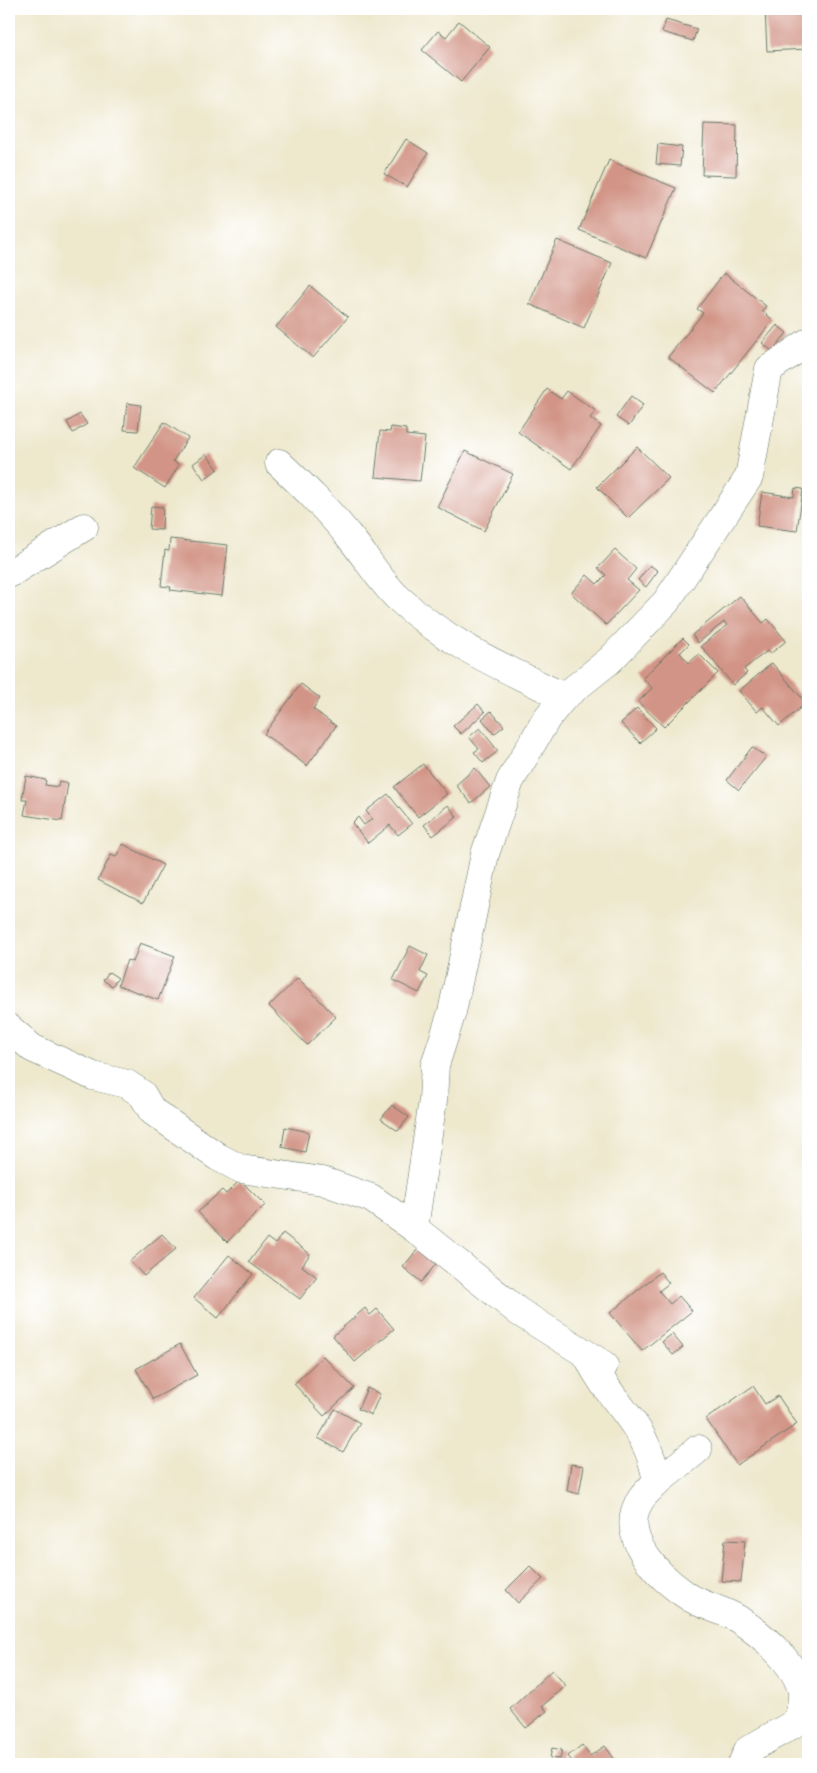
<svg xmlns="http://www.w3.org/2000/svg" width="817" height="1773" font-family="'EB Garamond',serif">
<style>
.building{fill:#d29486}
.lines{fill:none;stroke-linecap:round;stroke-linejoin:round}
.minor-casing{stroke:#67796a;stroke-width:29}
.minor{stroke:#fff;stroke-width:28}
</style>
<rect width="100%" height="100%" fill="#fff"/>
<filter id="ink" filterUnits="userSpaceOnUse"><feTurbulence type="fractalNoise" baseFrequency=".02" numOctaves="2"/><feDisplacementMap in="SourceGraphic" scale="10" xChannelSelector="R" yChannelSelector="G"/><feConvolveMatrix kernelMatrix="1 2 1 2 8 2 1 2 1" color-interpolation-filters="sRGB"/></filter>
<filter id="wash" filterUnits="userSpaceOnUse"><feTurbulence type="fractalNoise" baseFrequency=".0096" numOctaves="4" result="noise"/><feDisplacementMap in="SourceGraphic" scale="20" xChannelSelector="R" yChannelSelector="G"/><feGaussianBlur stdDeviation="1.12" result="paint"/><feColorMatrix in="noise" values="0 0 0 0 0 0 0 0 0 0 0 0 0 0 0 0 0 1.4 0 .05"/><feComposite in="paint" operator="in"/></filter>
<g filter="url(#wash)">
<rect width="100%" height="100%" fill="#eee8cd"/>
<g id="blocks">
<g class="building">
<polygon points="765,9 808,9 808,49 767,51"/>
<polygon points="666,20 697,29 693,41 662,32"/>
<polygon points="459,21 490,47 461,82 422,50 438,31 446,37"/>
<polygon points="704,124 737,125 736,176 702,175"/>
<polygon points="406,139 428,153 407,187 384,174"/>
<polygon points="658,144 682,147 680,166 656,164"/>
<polygon points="609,160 676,188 646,258 579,230"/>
<polygon points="557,240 612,263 584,328 529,304"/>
<polygon points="724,273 766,306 762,311 773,320 715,393 668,357 703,313 697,309"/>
<polygon points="310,286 348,317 313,358 276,327"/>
<polygon points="777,325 787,333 772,351 762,343"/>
<polygon points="547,389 561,399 567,391 596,411 590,418 601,426 571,469 518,432"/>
<polygon points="631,396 643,405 629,426 616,417"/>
<polygon points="127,403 141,405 138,431 124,430"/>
<polygon points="80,414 87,424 73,433 67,422"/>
<polygon points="164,422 188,438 173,461 179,465 165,488 134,468"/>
<polygon points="391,427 406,429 406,435 425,437 420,481 375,477 380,431 390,432"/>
<polygon points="637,447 669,478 628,518 597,487"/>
<polygon points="465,451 513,474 484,531 437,507"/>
<polygon points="206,454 218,469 204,479 193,464"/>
<polygon points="795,488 803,489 797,531 757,526 762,492 794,497"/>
<polygon points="151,506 163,507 162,530 149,529"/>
<polygon points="170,539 228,545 222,596 170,590 171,587 161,586 165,550 169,551"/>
<polygon points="615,550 636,569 627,580 639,590 606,625 571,593 587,575 597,584 606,575 598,568"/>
<polygon points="650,565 658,571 646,587 638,580"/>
<polygon points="740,596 763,623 768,619 786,641 770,654 767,651 744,669 747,673 733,685 701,646 727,625 724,622 698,643 692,635"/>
<polygon points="683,638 689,644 680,653 689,663 699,654 718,673 664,727 638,702 652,688 643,678"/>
<polygon points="772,663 806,703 779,726 763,707 757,712 739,691"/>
<polygon points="301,684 320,698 313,709 336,726 307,766 264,734"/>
<polygon points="478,704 485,712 461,734 453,726"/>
<polygon points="637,708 656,728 640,743 621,723"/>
<polygon points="491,711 504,726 494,734 482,719"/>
<polygon points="480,728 498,751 483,763 474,752 479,749 469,737"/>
<polygon points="752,747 766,757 739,790 727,780"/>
<polygon points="423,764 447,794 418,817 394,787"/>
<polygon points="475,768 490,787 471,803 456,785"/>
<polygon points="26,776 46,780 45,785 58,787 59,781 68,783 62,821 24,815 27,800 22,800"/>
<polygon points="388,794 412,824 398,835 390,825 368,843 352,823 358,817 364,825 372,819 366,811"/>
<polygon points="448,805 457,817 433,836 424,825"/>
<polygon points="123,844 163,865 143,903 98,880 111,855 116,857"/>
<polygon points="140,943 175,956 158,1000 118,985 127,960 133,962"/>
<polygon points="410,946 428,955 420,972 428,976 419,993 393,980"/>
<polygon points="109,972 118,978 112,986 103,980"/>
<polygon points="298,978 336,1017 307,1045 269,1006"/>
<polygon points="392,1105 409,1117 398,1131 381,1119"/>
<polygon points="285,1127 309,1132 305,1152 282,1147"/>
<polygon points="240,1180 265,1205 227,1242 198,1212 222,1190 226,1194"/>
<polygon points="283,1233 310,1254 302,1266 317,1277 300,1299 249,1262 267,1238 275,1244"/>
<polygon points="162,1234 176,1249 144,1276 130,1261"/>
<polygon points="418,1249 436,1264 421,1282 403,1267"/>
<polygon points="229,1255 253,1274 218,1318 194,1298"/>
<polygon points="660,1272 669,1283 659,1291 670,1304 679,1296 692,1311 642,1351 610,1313"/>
<polygon points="365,1308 370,1315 377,1309 394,1329 355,1362 333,1336"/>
<polygon points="672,1334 683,1347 673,1355 662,1342"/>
<polygon points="180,1344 197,1375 153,1399 136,1369"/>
<polygon points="323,1356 354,1388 324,1416 294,1384"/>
<polygon points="753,1386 765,1404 778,1396 797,1424 737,1465 706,1419"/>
<polygon points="367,1388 380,1394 371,1415 358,1409"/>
<polygon points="335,1409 360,1423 343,1452 318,1438"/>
<polygon points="571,1464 584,1466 579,1494 567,1491"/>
<polygon points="725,1540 745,1541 741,1582 721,1581"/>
<polygon points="530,1566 543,1579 518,1603 506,1590"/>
<polygon points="552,1670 566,1686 542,1706 547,1711 526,1728 510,1709"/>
<polygon points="582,1745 590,1756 605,1746 618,1764 574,1764 568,1756"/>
<polygon points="552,1748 562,1750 560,1759 550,1758"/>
</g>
</g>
</g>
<g filter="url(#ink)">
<use href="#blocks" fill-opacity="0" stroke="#67796a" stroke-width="1"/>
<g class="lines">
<g class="minor-casing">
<g id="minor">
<path d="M279,463c24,23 48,46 69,72 17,20 31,45 50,63 48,45 108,71 166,99"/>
<polyline points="9,574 84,527"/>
<polyline points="9,1028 32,1048 93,1076 127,1084 142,1094 152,1111 218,1157 241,1169 323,1181 371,1198 414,1228"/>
<path d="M588,1357c24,50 61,67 69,126"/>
<polyline points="604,1365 519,1312 414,1228 433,1100 435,1065 452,1012 485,854 510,781 547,718 564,697 610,660 666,602 749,477 769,369 808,342"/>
<path d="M698,1449c-15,14 -46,34 -57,50 -25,36 17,77 45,96 15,11 36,14 52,24 23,15 58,44 64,73 1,8 -3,21 -5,30l-49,28 -6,14"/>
</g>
</g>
<use href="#minor" class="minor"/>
</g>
</g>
<rect width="817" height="1773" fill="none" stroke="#fff" stroke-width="30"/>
</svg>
